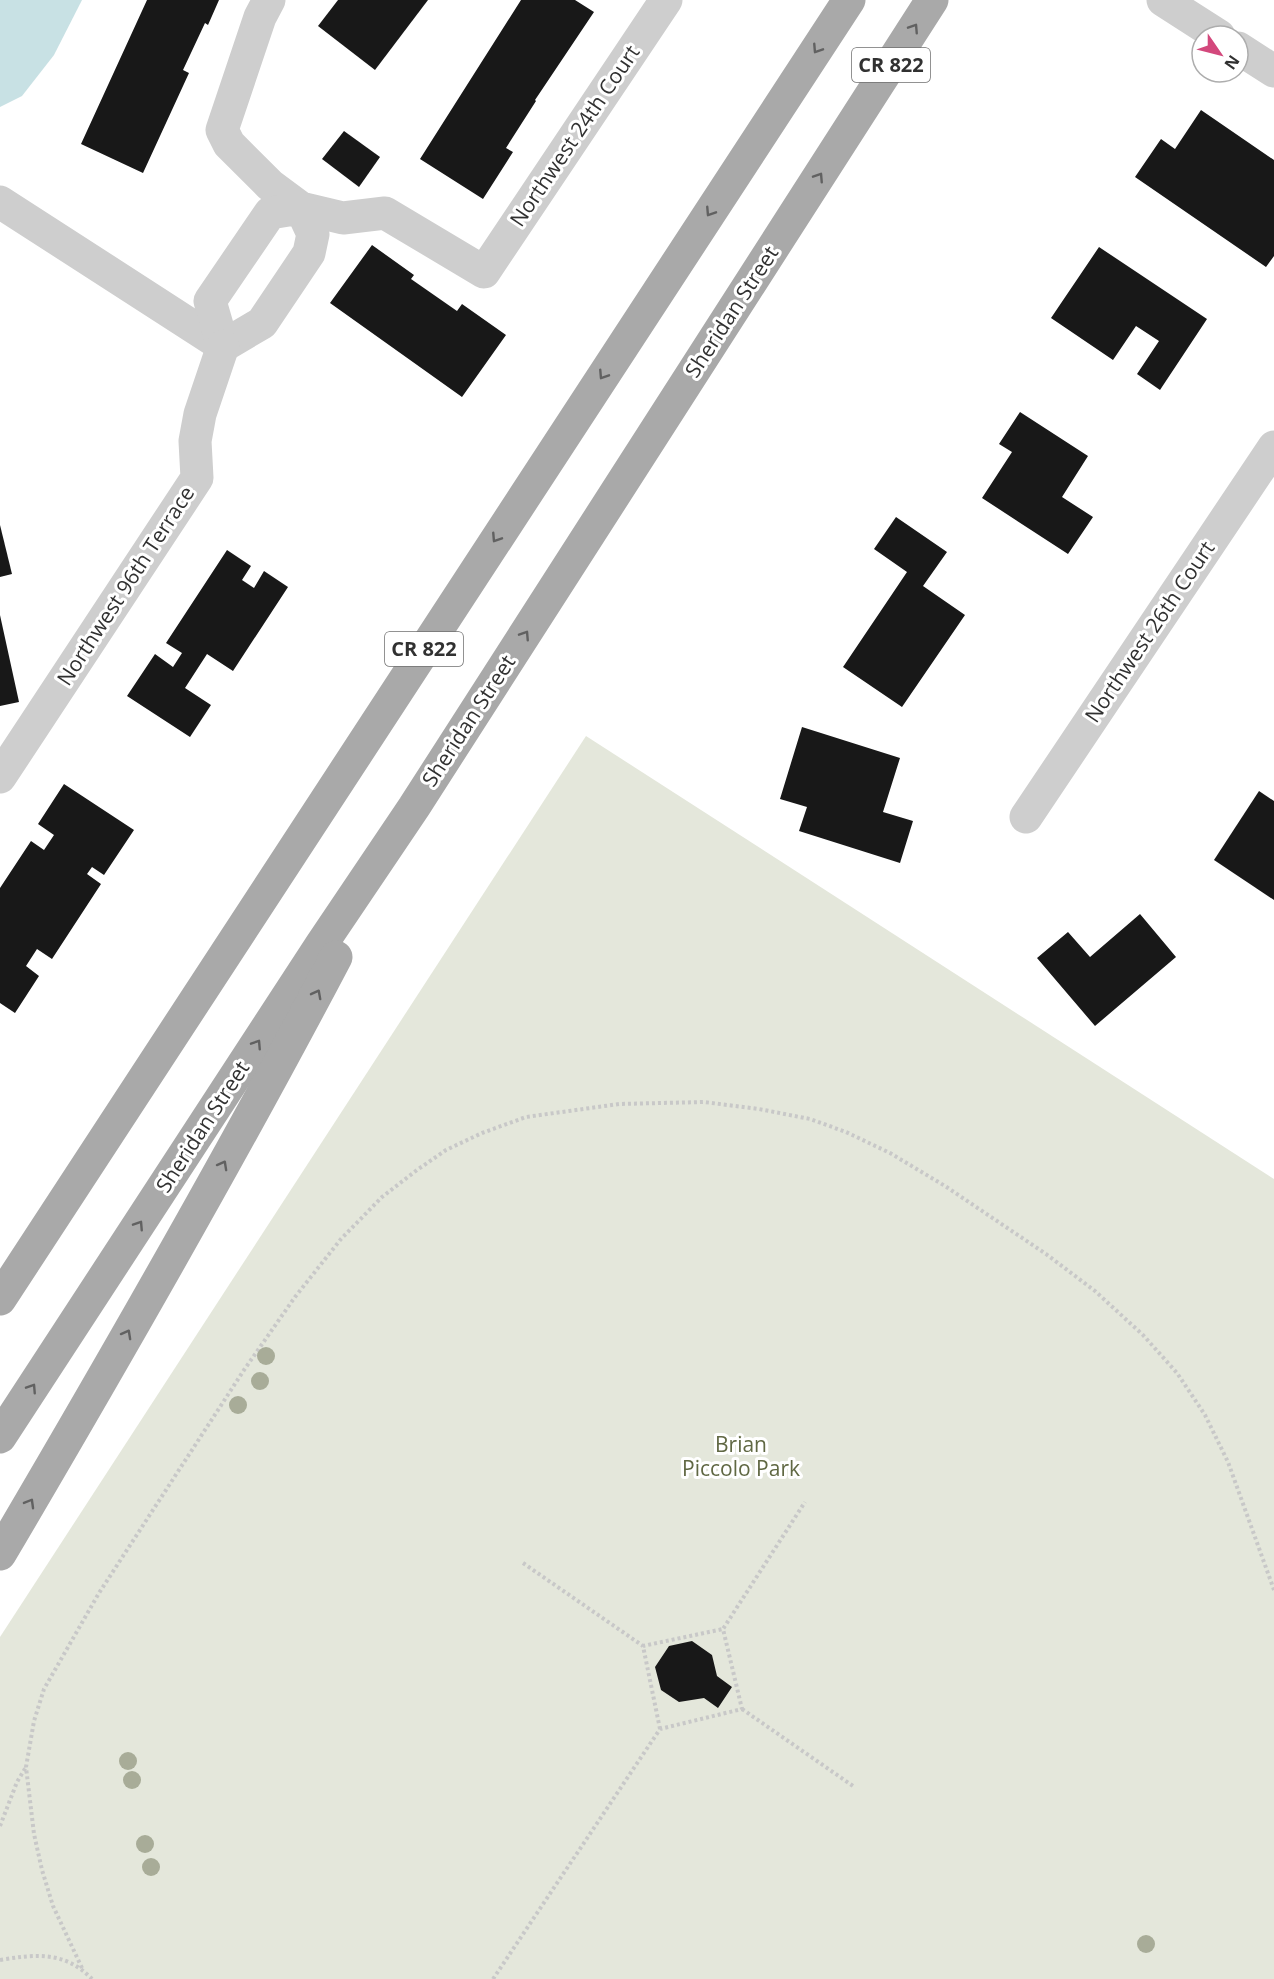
<svg xmlns="http://www.w3.org/2000/svg" width="1274" height="1979" font-family="'Open Sans',sans-serif">
<style>
.green{fill:#e4e7db}
.water{fill:#c8e1e4}
.building{fill:#181818}
.lines{fill:none;stroke-linecap:round;stroke-linejoin:round}
.path{stroke:#c8c8c8;stroke-width:4;stroke-dasharray:3 3;stroke-linecap:butt}
.minor{stroke:#cecece;stroke-width:33}
.major{stroke:#a9a9a9;stroke-width:33}
.tree{fill:#a8ac98}
.oneway{stroke:#616161}
.labels{text-anchor:middle;stroke-width:6;stroke-linejoin:round;paint-order:stroke}
.shield{fill:#fff;stroke:#6f6f6f;stroke-width:1.5}
.shield-label{font-size:20px;font-weight:bold;fill:#313131}
.street-label{font-size:21px;fill:#313131;stroke:#fff}
.park-label{font-size:21px;fill:#606843;stroke:#fff}
</style>
<rect width="100%" height="100%" fill="#fff"/>
<polygon class="green" points="586,736 1274,1179 1274,1979 0,1979 0,1637"/>
<polygon class="water" points="0,0 82,0 54,55 22,96 0,107"/>
<g class="building">
<polygon points="147,0 219,0 208,25 205,23 183,70 189,73 143,173 81,144"/>
<polygon points="338,0 428,0 375,70 318,26"/>
<polygon points="521,0 575,0 594,12 535,100 536,101 506,148 513,152 483,199 420,159"/>
<polygon points="1201,110 1274,160 1274,256 1266,267 1135,177 1161,139 1175,149"/>
<polygon points="344,131 380,157 359,187 322,159"/>
<polygon points="372,245 414,275 411,279 457,311 462,304 506,335 462,397 330,303"/>
<polygon points="1099,247 1207,319 1160,390 1137,374 1159,341 1136,326 1113,360 1051,318"/>
<polygon points="1020,412 1088,456 1062,497 1093,517 1068,554 982,498 1012,452 999,444"/>
<polygon points="896,517 947,552 923,586 965,615 902,707 843,667 907,572 874,549"/>
<polygon points="0,525 12,574 0,577"/>
<polygon points="227,550 251,566 242,580 254,588 264,571 288,587 233,671 207,654 185,688 211,705 190,737 127,696 155,654 173,667 182,653 166,643"/>
<polygon points="0,615 19,702 0,706"/>
<polygon points="802,727 900,758 883,812 913,821 900,863 799,831 807,807 780,799"/>
<polygon points="64,784 134,830 104,875 92,867 87,874 101,884 52,959 37,949 26,966 39,976 15,1013 0,1003 0,888 31,841 44,850 54,835 38,824"/>
<polygon points="1259,791 1274,801 1274,900 1214,860"/>
<polygon points="1140,914 1176,957 1095,1026 1037,958 1068,932 1090,957"/>
<polygon points="692,1641 712,1655 717,1676 732,1687 718,1708 704,1698 679,1702 661,1690 655,1667 669,1646"/>
</g>
<g class="lines">
<g class="path">
<polyline points="523,1563 643,1646"/>
<polyline points="742,1709 853,1786"/>
<polyline points="660,1729 643,1646 723,1629"/>
<polyline points="0,1826 17,1782 26,1767"/>
<path d="M0,1960c36,-6 65,-9 92,19"/>
<polyline points="82,1968 53,1906 42,1870 34,1834 26,1767 34,1721 44,1689 99,1593 244,1370 295,1297 341,1239 382,1197 417,1170 446,1150 482,1133 526,1117 619,1104 704,1102 759,1109 810,1119 846,1132 890,1153 945,1186 1046,1254 1095,1291 1143,1335 1177,1373 1205,1415 1228,1462 1274,1590"/>
<polyline points="493,1979 660,1729 742,1709 723,1629 805,1502"/>
</g>
<g class="minor">
<polyline points="269,0 260,17 222,130 229,144 270,185 301,208 343,218 385,213 484,272 666,0"/>
<polyline points="1163,0 1219,36"/>
<polyline points="1238,48 1274,71"/>
<polyline points="0,202 223,346"/>
<polygon points="301,208 313,234 309,253 262,323 223,346 210,301 270,213"/>
<polyline points="0,777 197,478 195,441 200,414 223,346"/>
<polyline points="1026,817 1274,447"/>
</g>
<g class="major">
<polyline points="0,1299 849,0"/>
<polyline points="0,1437 321,945 414,807 932,0"/>
<path d="M0,1554c116,-197 230,-395 336,-597"/>
</g>
</g>
<g class="tree">
<circle cx="266" cy="1356" r="9"/>
<circle cx="260" cy="1381" r="9"/>
<circle cx="238" cy="1405" r="9"/>
<circle cx="128" cy="1761" r="9"/>
<circle cx="132" cy="1780" r="9"/>
<circle cx="145" cy="1844" r="9"/>
<circle cx="151" cy="1867" r="9"/>
<circle cx="1146" cy="1944" r="9"/>
</g>
<defs><path id="oneway-chevron" d="M-2-3.5L2.5 0L-2 3.5" fill="none" stroke-width="1.6" stroke-linecap="round" stroke-linejoin="round" transform="scale(1.5)"/></defs>
<g class="oneway">
<use href="#oneway-chevron" transform="translate(914 28) rotate(-57)"/>
<use href="#oneway-chevron" transform="translate(817 49) rotate(123)"/>
<use href="#oneway-chevron" transform="translate(819 177) rotate(-57)"/>
<use href="#oneway-chevron" transform="translate(710 212) rotate(123)"/>
<use href="#oneway-chevron" transform="translate(603 375) rotate(123)"/>
<use href="#oneway-chevron" transform="translate(496 538) rotate(123)"/>
<use href="#oneway-chevron" transform="translate(525 635) rotate(-57)"/>
<use href="#oneway-chevron" transform="translate(317 994) rotate(-62)"/>
<use href="#oneway-chevron" transform="translate(257 1044) rotate(-57)"/>
<use href="#oneway-chevron" transform="translate(223 1165) rotate(-61)"/>
<use href="#oneway-chevron" transform="translate(139 1225) rotate(-57)"/>
<use href="#oneway-chevron" transform="translate(127 1334) rotate(-61)"/>
<use href="#oneway-chevron" transform="translate(32 1388) rotate(-57)"/>
<use href="#oneway-chevron" transform="translate(30 1503) rotate(-60)"/>
</g>
<g class="labels">
<g class="shield">
<rect x="852" y="48" width="78" height="34" rx="4.5"/>
<rect x="385" y="632" width="78" height="34" rx="4.5"/>
</g>
<g class="shield-label">
<text x="891" y="72">CR 822</text>
<text x="424" y="656">CR 822</text>
</g>
<g class="street-label">
<text transform="translate(575 136) rotate(-56)" y="7">Northwest 24th Court</text>
<text transform="translate(732 312) rotate(-57)" y="7">Sheridan Street</text>
<text transform="translate(126 586) rotate(-57)" y="7">Northwest 96th Terrace</text>
<text transform="translate(1150 632) rotate(-56)" y="7">Northwest 26th Court</text>
<text transform="translate(469 721) rotate(-57)" y="7">Sheridan Street</text>
<text transform="translate(203 1127) rotate(-57)" y="7">Sheridan Street</text>
</g>
<g class="park-label">
<text x="741" y="1452">Brian<tspan x="741" dy="24">Piccolo Park</tspan></text>
</g>
</g>
<g transform="translate(1220 54) rotate(125)"><circle r="28" fill="#ffffff" stroke="#adadad" stroke-width="1.5"/>
<path d="M0-4.5L10 22L0 15L-10 22Z" fill="#d3487c"/>
<text y="-9" font-size="16" font-weight="bold" text-anchor="middle" fill="#313131">N</text>
</g>
</svg>
